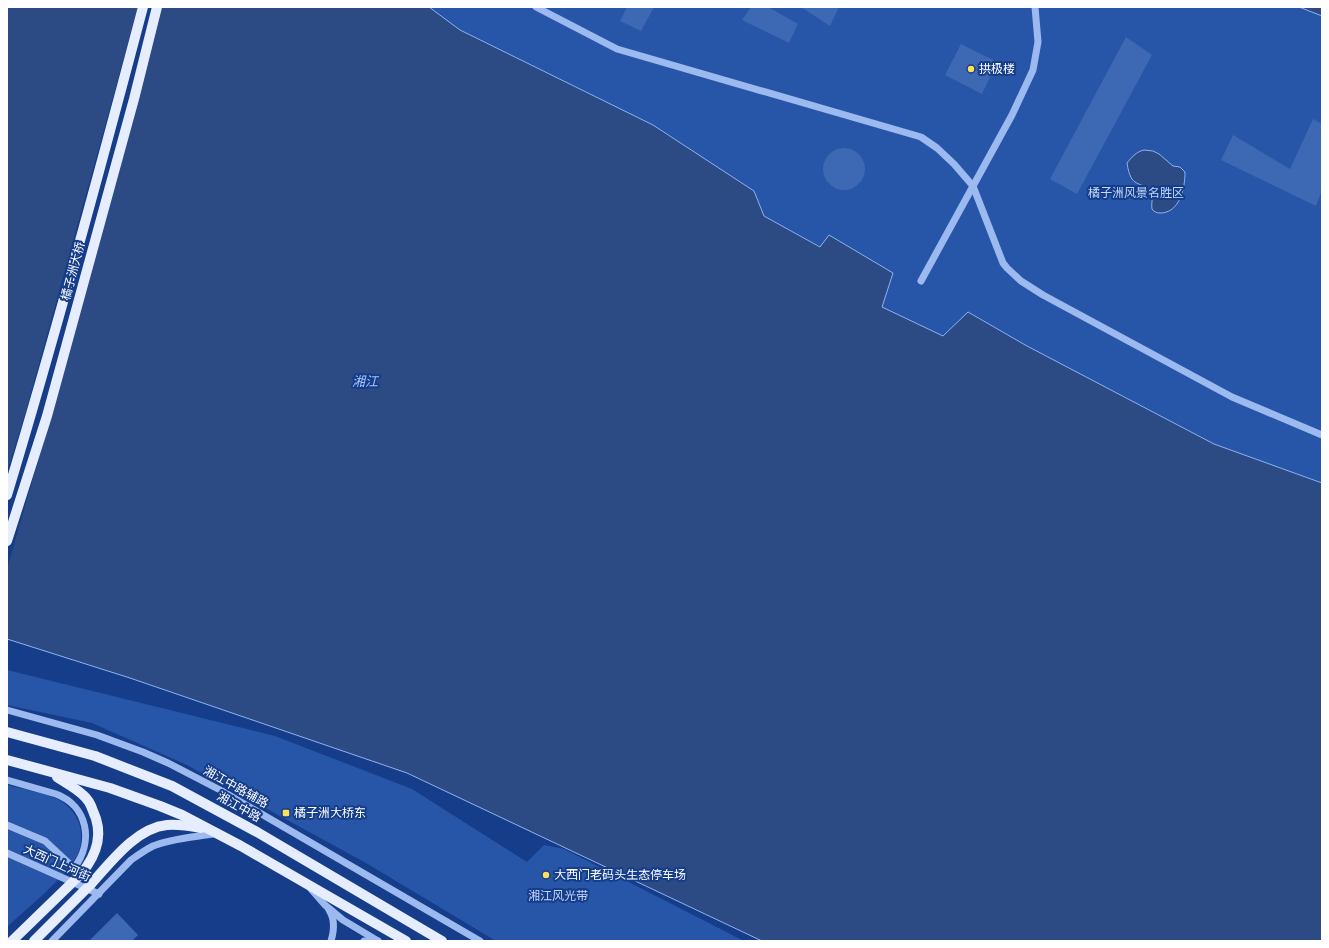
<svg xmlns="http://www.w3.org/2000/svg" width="1329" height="948" font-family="'Open Sans','Noto Sans SC',sans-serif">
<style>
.green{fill:#2756a9}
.water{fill:#2c4a84;stroke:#8eb4f2}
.pier{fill:#153d8a}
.building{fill:#3d68b3}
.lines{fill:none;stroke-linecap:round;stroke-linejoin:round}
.minor{stroke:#9cbaef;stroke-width:7}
.major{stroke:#e5edff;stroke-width:10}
.major-bridge{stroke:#e5edff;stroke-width:10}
.poi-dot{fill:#ffde5b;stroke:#153d8a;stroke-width:1.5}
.labels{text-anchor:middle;stroke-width:4;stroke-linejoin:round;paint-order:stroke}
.poi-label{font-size:12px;fill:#fff;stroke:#153d8a;text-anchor:start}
.park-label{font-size:12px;fill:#c3d7fb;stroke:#153d8a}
.street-label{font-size:12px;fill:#fff;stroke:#153d8a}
.water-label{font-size:13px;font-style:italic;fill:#a8c5f7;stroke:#153d8a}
</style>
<rect width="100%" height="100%" fill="#153d8a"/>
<g class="green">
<polygon points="429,7 1299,7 1322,16 1322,483 1214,444 1027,346 969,312 943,336 882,307 893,273 829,235 821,247 764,216 754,191 653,125 460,30"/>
<polygon points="7,670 275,736 412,789 527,862 544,845 564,849 744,941 496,941 366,863 187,765 92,723 7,705"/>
<path d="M7,785c16,4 35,7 50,14 10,5 17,13 21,22 4,9 4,21 1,30 -8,22 -54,59 -72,76z"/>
</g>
<g class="water">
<polygon points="7,7 429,7 460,30 653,125 754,191 764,216 820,247 829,235 893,273 882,307 943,336 968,312 1027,346 1214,444 1322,483 1322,941 762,941 407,773 130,678 7,639"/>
<polygon points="1299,7 1322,7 1322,16"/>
<path d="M1144,150l9,1 6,3 14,12 7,1 5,5c0,16 -5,41 -25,41 -3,0 -6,-1 -8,-4 -1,-4 1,-11 0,-16 -12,-14 -21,-3 -25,-30 5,-6 9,-11 17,-13z"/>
</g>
<polygon class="pier" points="138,7 161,7 51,416 7,569 7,472 25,414"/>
<g class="building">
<polygon points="627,7 654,7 641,31 620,21"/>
<polygon points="751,7 768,7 798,24 789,43 742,20"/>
<polygon points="801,7 839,7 830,26"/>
<polygon points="1126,37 1152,55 1077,194 1050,179"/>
<polygon points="961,44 997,62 982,94 945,75"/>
<polygon points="1313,119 1322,124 1322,190 1316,206 1221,160 1233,135 1290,169"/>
<circle cx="844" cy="169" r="21"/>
<polygon points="117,913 138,935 132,941 89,941"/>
</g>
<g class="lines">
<g class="minor">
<polyline points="536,7 617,49 921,137 937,148 954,164 973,186 1003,263 1007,268 1021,281 1043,295 1232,397 1322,435"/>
<polyline points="921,281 1012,115 1033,70 1038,42 1035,7"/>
<polyline points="7,710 97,735 143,752 168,763 222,791 480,941"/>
<path d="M7,780l49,14c32,12 38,48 18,74l-29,-27 -38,-16"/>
<polyline points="7,853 99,894"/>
<polyline points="311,889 325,905 343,920 378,941"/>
<path d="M329,910c6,9 5,21 2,31"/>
<path d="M52,941l79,-81c7,-5 14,-10 22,-14 19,-8 44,-9 65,-13"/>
<polyline points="364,941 378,941"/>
</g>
<g class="major">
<path d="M7,495c49,-162 93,-325 136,-488"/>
<polyline points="7,541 47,416 134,99 157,7"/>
<polyline points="7,732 95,756 172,786 257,832 442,941"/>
<polyline points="7,760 110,788 160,806 182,815 241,846 406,941"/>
<path d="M57,777c9,6 19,11 26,18 5,4 8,10 10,16 11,23 3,45 -12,63"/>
<path d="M91,884c20,-22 45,-56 76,-59 11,-1 23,1 34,3"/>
</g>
<g class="major-bridge">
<polyline points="12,941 81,874"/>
<polyline points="34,941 91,884"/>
</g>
</g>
<g class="poi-dot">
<circle cx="971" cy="69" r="4"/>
<rect x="282" y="809" width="8" height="8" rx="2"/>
<circle cx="546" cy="875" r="4"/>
</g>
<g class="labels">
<g class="poi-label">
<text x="979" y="73">拱极楼</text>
<text x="294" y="817">橘子洲大桥东</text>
<text x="554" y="879">大西门老码头生态停车场</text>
</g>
<g class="park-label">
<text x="1136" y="197">橘子洲风景名胜区</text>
<text x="558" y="900">湘江风光带</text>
</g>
<g class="street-label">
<text transform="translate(73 271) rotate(-75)" y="4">橘子洲大桥</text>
<text transform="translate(236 787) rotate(29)" y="4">湘江中路辅路</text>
<text transform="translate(239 807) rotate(29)" y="4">湘江中路</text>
<text transform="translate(57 863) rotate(24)" y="4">大西门上河街</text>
</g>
<g class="water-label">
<text x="365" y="386">湘江</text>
</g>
</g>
<rect width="1329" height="948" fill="none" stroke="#ffffff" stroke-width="16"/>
</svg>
